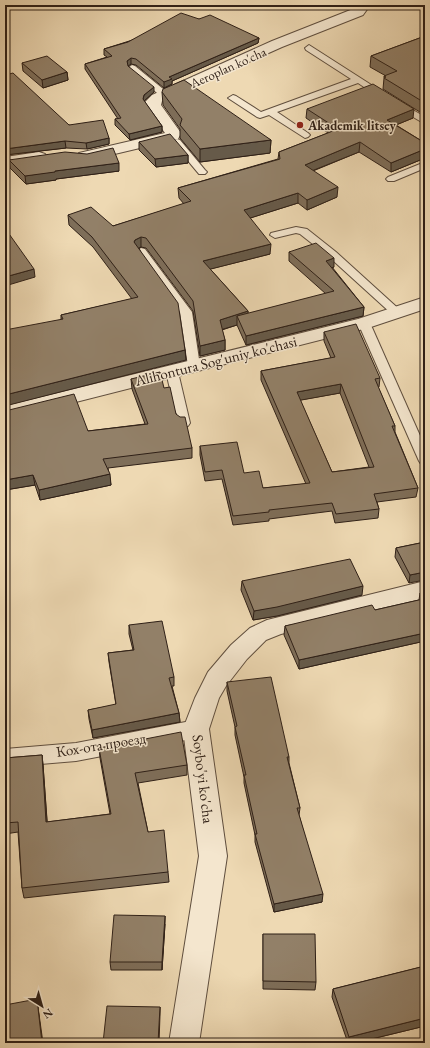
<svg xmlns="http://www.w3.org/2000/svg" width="430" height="1048" font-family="'EB Garamond',serif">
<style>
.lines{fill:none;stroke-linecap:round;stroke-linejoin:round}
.service-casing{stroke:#5f4e3e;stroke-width:2}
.pedestrian-casing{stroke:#5f4e3e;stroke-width:2}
.minor-casing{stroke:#5f4e3e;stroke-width:2}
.service{fill:#f4e6ce;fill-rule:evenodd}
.pedestrian{fill:#f4e6ce;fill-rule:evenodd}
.minor{fill:#f4e6ce;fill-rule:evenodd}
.wall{fill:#7e6e59;stroke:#2f2017;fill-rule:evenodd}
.shaded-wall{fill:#665a49;stroke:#2f2017}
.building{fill:#928068;stroke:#2f2017;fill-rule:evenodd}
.poi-dot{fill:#8f2418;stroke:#f4e6ce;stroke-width:1.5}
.labels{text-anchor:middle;stroke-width:3;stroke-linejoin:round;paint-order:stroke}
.far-street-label{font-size:13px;fill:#2f2017;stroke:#f4e6ce}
.far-poi-label{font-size:13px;font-weight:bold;fill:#2f2017;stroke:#f4e6ce;text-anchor:start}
.street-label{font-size:15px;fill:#2f2017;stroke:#f4e6ce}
</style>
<rect width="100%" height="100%" fill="#eed9b3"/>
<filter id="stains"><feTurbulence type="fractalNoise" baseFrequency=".005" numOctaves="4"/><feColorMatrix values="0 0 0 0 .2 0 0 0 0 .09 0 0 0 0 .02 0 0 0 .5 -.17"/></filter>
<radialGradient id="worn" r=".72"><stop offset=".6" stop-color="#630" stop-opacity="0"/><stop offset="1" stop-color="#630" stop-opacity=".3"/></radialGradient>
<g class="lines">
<g class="service-casing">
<g id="service">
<polygon points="309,45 387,95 385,97 379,97 358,83 277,112 308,133 310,135 308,137 305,138 269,115 260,118 257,117 228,98 233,95 236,96 261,112 351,79 306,50 305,48"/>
<polygon points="132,65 135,66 168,93 170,95 168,97 162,97 129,70 128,68"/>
<polygon points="399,102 425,117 425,124 396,107 394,105"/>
<polygon points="177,139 180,140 205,170 207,172 205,174 199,174 174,144 172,142"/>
<polygon points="425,162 425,168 394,181 388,181 386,179 388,177"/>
<polygon points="296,227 307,229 336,252 401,311 403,313 401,315 393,315 328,256 300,234 296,233 275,238 270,235 271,233"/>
<polygon points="141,248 145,249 192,312 200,366 198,369 190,369 188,366 180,312 136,251"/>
<polygon points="364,320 368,321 370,323 425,447 425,465 421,464 419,461 358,323 360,321"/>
<polygon points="172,368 176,369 178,372 190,423 188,426 180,426 178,423 166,372 168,369"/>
</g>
</g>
<g class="pedestrian-casing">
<polygon id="pedestrian" points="196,720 204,723 207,729 204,735 196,738 76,761 5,767 5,749 76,743"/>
</g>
<g class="minor-casing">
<g id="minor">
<polygon points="353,5 367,5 368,8 363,15 282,47 162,101 161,105 181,133 178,139 85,161 79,159 77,156 79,153 165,133 145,105 145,102 152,95 272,41 353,9"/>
<polygon points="39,152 45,154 47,157 45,160 5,167 5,157"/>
<polygon points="425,297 425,309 371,327 5,420 5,406 358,319"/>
<polygon points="425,581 425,599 281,634 266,640 247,659 226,686 219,698 209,729 227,856 199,1043 169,1043 199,856 183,729 195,698 208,672 231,645 250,628 267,620"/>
</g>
</g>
<use href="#service" class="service"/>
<use href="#pedestrian" class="pedestrian"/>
<use href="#minor" class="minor"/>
</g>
<g class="wall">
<polygon points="199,19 259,38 258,43 172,81 172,84 164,88 136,65 131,64 128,66 154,92 144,101 162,126 162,132 130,140 115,125 115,119 118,119 85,69 85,64 107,57 104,55 104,49"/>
<polygon points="425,36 425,114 423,114 383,89 384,78 384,76 386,76 370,67 371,56"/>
<polygon points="22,63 67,72 68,80 43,88 23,71"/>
<polygon points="162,92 271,140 270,153 200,162 180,138 180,129 163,105"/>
<polygon points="307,109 413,118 396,125 425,143 425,158 391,172 359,152 313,171 337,197 307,210 298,203 250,218 270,254 210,269 248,311 248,314 326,294 289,261 289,252 334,267 332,267 364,307 363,316 246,345 237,325 222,330 225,340 225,350 200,356 193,311 146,248 141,247 139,248 185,350 186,360 61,319 61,315 132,299 93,247 69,225 68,215 113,226 184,204 179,198 178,188 278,159 279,152 328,133 306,118"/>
<polygon points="69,125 109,138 109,144 87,149 66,148 5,155"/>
<polygon points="139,142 188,155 188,163 156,167 139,150"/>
<polygon points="9,160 119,171 56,179 56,180 26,184 10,168"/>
<path d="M324,332l56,46 -1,9h-1l17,39v6l23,56 -2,9 -39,5 2,7 -1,9 -43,5 -3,-12 -63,8v2l-36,4 -11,-46 -17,2 -5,-26v-9l44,27 19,15 43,-4 -45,-104v-9l70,-13 -7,-17zM340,393l29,74 -37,5 -32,-72z"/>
<polygon points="131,379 164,388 192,448 192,458 108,468 111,485 40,500 35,485 5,490 5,411 88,431 145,424 132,389"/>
<polygon points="425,542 409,583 395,557 396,548"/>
<polygon points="242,581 362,595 277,616 253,620 241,590"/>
<polygon points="425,591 425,641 299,669 284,635 285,626 375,610 419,600 420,593"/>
<polygon points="129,625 174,677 174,686 172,686 179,713 180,722 93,738 89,719 88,710 116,705 109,662 108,653 133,650 129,634"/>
<polygon points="227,682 289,757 289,763 300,808 299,815 322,902 274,912 255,842 255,835 244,783 244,777 235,735 235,727 227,691"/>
<polygon points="99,748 187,765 187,775 138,783 148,832 168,872 169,882 24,898 22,888 18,832 5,834 5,758 42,755 43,765 47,822 110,814 100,758"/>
<polygon points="165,924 162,970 111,970 110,962"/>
<polygon points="263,934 316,982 315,990 263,989"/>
<polygon points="425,966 425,1026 355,1043 348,1043 332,997 333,989"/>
</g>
<g class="shaded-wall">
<polygon points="259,38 258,43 172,81 172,84 164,88 164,82 169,77"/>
<polygon points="131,58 131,64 127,67 127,61"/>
<polygon points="67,72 68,80 43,88 42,80"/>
<polygon points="154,87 154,92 144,101 143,99 144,95"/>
<polygon points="425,103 425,114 423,114"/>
<polygon points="414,109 413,118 386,129 387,120"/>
<polygon points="162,126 162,132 130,140 129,134"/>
<polygon points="109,138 109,144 87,149 86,143"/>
<polygon points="271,140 270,153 200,162 200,149"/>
<polygon points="65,141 66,148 5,155 5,149"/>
<polygon points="360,142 359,152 304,174 305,165"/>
<polygon points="425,149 425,158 391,172 391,163"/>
<polygon points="188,155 188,163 156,167 155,159"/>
<polygon points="119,163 119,171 56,179 56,180 26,184 25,176 55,171"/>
<polygon points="338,187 337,197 307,210 307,200"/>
<polygon points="298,193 298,203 244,220 244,210"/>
<polygon points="141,237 141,247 135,250 134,242 135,240"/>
<polygon points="271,244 270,254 203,271 203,261"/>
<polygon points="334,258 334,267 326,270 326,261"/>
<polygon points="34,269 35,277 5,286 5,277"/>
<polygon points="364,307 363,316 246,345 246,336"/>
<polygon points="248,311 248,321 237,316 237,325 220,330 220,320"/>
<polygon points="225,340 225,350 200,356 200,346"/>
<polygon points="185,350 186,360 5,406 5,395"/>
<polygon points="341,384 340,393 296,401 297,392"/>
<polygon points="110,474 111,485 40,500 39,490"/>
<polygon points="33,475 35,485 5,490 5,480"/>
<polygon points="425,572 425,580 409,583 410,575"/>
<polygon points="363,586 362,595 277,616 253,620 254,611"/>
<polygon points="425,633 425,641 299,669 299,660"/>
<polygon points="179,713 180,722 93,738 92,730"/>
<polygon points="42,755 43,765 48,833 46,822"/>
<polygon points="323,894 322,902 274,912 274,904"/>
<polygon points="165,916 165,924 162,970 162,962"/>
<polygon points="37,999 38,1007 43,1043 42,1043"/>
<polygon points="160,1007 160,1015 159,1043 158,1043"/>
<polygon points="425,1018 425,1026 355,1043 348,1043 349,1037"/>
</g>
<g class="building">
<polygon points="181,13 199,19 210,15 259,38 169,77 172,79 164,82 136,59 131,58 127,61 128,66 154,87 144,95 143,99 162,126 129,134 115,119 121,118 85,64 112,56 104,49 128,42"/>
<polygon points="425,36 425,103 384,78 386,77 384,76 397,71 371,56"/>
<polygon points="47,56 67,72 42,80 22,63"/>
<polygon points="13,73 69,125 103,120 109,138 86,143 65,141 5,149 5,75"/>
<polygon points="184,80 271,140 200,149 180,125 182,119 162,92 163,89"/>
<polygon points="373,84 414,109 387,120 425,143 425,149 391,163 360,142 305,165 338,187 307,200 298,193 244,210 271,244 203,261 248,311 220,320 225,340 200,346 193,301 146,238 141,237 135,240 134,242 178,303 185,350 5,395 5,330 63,319 61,315 138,297 92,237 68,215 91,207 113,226 191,201 178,188 280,159 279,152 338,129 307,109"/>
<polygon points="170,134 188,155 155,159 139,142"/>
<polygon points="113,148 119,163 55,171 55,172 25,176 9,160 65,152 87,154"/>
<polygon points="7,231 34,269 5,277 5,232"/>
<polygon points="316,243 334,258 326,261 364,307 246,336 237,316 334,291 289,252"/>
<path d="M356,324l24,54 -5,1 20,47h-3l26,62 -44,6 5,15 -43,5 -4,-11 -63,7v2l-36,4 -11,-46 -17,2 -5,-26 37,-4 7,31 15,-2 4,17 47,-5 -49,-112 74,-14 -11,-25zM341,384l33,83 -42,5 -35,-80z"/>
<polygon points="160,372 164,388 170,387 176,414 180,417 185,417 192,448 103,459 110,474 39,490 33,475 5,480 5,411 74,394 88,431 148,424 131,379"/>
<polygon points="425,542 425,572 410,575 396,548"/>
<polygon points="350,559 363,586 277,607 254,611 242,581"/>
<polygon points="425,591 425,633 299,660 285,626 372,605 375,610 423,599 420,593"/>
<polygon points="162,621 174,677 169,678 179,713 92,730 88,710 116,704 108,653 134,650 129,625"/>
<polygon points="271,677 289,757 287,757 300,808 297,808 323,894 274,904 255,834 257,834 244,775 246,775 235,727 237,726 227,682"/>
<polygon points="181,732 187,765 135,773 148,832 164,830 168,872 22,888 18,822 5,823 5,758 42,755 46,822 111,814 99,748"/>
<polygon points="114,915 165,916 162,962 110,962"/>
<polygon points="263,934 315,934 316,982 263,981"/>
<polygon points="425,966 425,1018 349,1037 333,989"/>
<polygon points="37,999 42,1043 5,1043 5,1005"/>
<polygon points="107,1006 160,1007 158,1043 103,1043"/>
</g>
<circle class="poi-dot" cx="300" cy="125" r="4"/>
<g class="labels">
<g class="far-street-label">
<text transform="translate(228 67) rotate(-24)" y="5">Aeroplan ko'cha</text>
</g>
<g class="far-poi-label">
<text x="308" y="130">Akademik litsey</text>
</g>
<g class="street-label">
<text transform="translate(216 361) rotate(-14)" y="5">Alihontura Sog'uniy ko'chasi</text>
<text transform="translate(101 745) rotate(-9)" y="5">Кох-ота проезд</text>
<text transform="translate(203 779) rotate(83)" y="5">Soybo'yi ko'cha</text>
</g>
</g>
<rect width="430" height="1048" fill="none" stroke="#eed9b3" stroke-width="20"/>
<rect x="6" y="6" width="418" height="1036" fill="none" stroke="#2f2017" stroke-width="2"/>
<rect x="10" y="10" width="410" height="1028" fill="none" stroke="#2f2017"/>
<g transform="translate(42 1006) rotate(143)" stroke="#f4e6ce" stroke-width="3" paint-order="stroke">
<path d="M0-3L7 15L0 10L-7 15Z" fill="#2f2017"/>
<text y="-6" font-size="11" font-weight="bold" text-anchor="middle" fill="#2f2017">N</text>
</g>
<rect width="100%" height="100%" filter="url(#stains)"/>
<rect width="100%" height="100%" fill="url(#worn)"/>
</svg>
